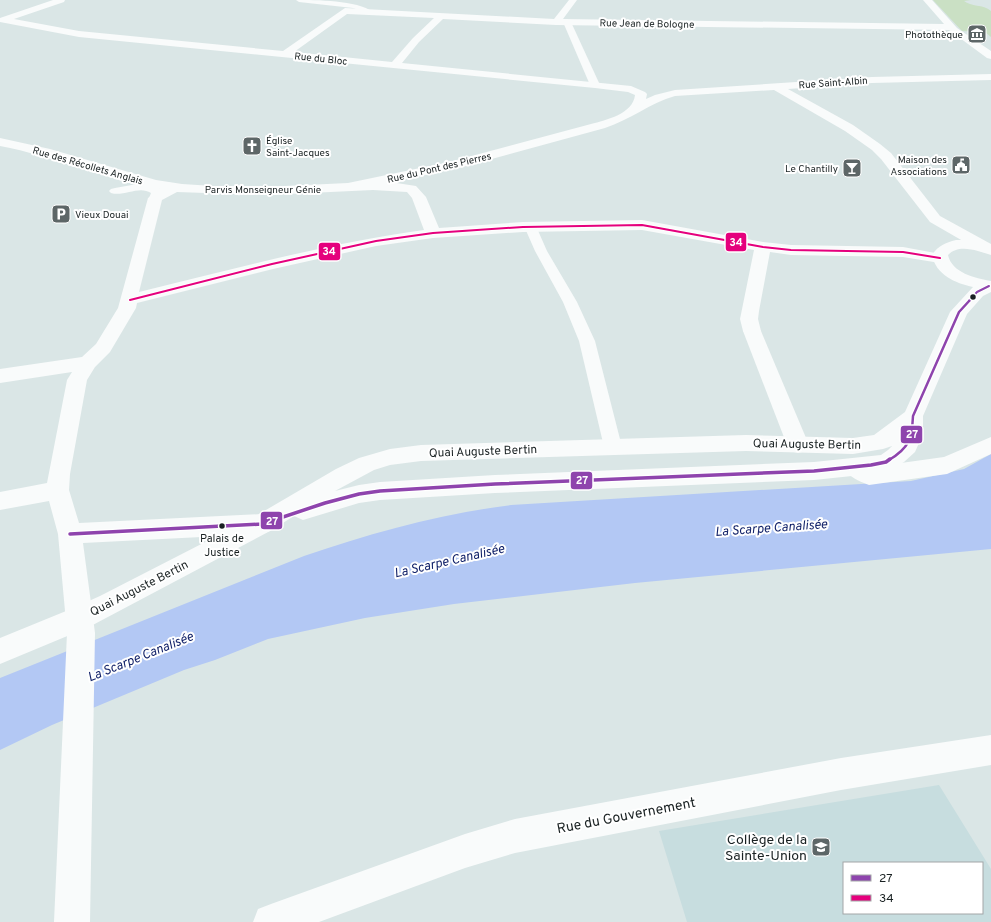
<svg xmlns="http://www.w3.org/2000/svg" width="991" height="922" font-family="Overpass,sans-serif">
<style>
.built{fill:#c7dddf;fill-rule:evenodd}
.green{fill:#cae0c4}
.water{fill:#b3c8f4}
.lines{fill:none;stroke-linecap:round;stroke-linejoin:round}
.service{fill:#f9fbfb;fill-rule:evenodd}
.pedestrian{fill:#f9fbfb;fill-rule:evenodd}
.minor{fill:#f9fbfb;fill-rule:evenodd}
.tertiary{fill:#f9fbfb;fill-rule:evenodd}
.bus-1-far2-casing{stroke:#fff;stroke-width:4}
.bus-1-far1-casing{stroke:#fff;stroke-width:5}
.bus-1-casing{stroke:#fff;stroke-width:6}
.bus-2-casing{stroke:#fff;stroke-width:4}
.bus-1-far2{stroke:#8e44ad;stroke-width:2}
.bus-1-far1{stroke:#8e44ad;stroke-width:2.5}
.bus-1{stroke:#8e44ad;stroke-width:3.5}
.bus-2{stroke:#e5007d;stroke-width:2}
.bus-dot{fill:#192122;stroke:#fff;stroke-width:1.5}
.labels{text-anchor:middle;stroke-width:4;stroke-linejoin:round;paint-order:stroke}
.far-street-label{font-size:10px;fill:#192122;stroke:#fff}
.far-poi-label{font-size:10px;fill:#192122;stroke:#fff;text-anchor:end}
.bus-label{font-size:11px;fill:#192122;stroke:#fff}
.street-label{font-size:12px;fill:#192122;stroke:#fff}
.water-label{font-size:13px;font-style:italic;fill:#122269;stroke:#fff}
.near-street-label{font-size:14px;fill:#192122;stroke:#fff}
.near-poi-label{font-size:14px;fill:#192122;stroke:#fff;text-anchor:end}
.line-badge{stroke:#fff;stroke-width:1.5}
.badge-label{font-size:11px;text-anchor:middle;font-weight:bold;fill:#fff}
</style>
<rect width="100%" height="100%" fill="#dae6e6"/>
<path class="built" d="M939,785l52,84v53h-304l-28,-91zM844,863h138v50h-138z"/>
<path class="green" d="M933,0h38l-7,1c7,6 19,3 27,10v26l-6,-5 -23,-1z"/>
<path class="water" d="M991,454v95l-356,34 -181,21 -89,14 -97,21 -53,21 -31,10 -132,55 -52,25v-72l304,-122c67,-23 136,-42 207,-51l400,-24 53,-12z"/>
<g class="lines">
<g class="service">
<path d="M296,0c20,0 61,0 77,12l-4,2 -16,-6 -54,-6z"/>
<path d="M143,183c8,1 15,2 20,9l-4,8h-8l-2,-2 2,-5c-12,-8 -27,4 -40,0l-2,-2 2,-2 4,-1z"/>
<polygon points="530,222 534,223 536,226 547,251 577,302 595,341 622,447 619,452 613,454 607,452 604,447 579,341 563,302 535,251 524,226 526,223"/>
</g>
<g class="pedestrian">
<polygon points="567,19 571,22 600,85 599,87 591,87 590,85 563,22"/>
<polygon points="752,325 758,327 761,331 809,445 806,451 798,453 790,451 787,445 743,331 746,327"/>
<path d="M991,437v17l-44,20 -78,11c-10,-4 -21,-8 -26,-18l3,-6 8,-3 18,9 72,-10z"/>
</g>
<g class="minor">
<path d="M53,0h12l-1,2 -50,17 65,12 204,20 62,-43 209,11 15,-19h8l-14,19 381,5 -21,-24h9l25,28 34,23v8l-4,-1 -38,-28 -393,-5 -113,-6 -24,23 -17,21 229,23 14,6 2,2 -1,5 9,-4 20,-5 197,-13 119,-3v6l-119,3 -84,6 65,36 27,19 11,9 49,63 51,28v9l-9,-1 -52,-30 -49,-63 -9,-9 -27,-19 -71,-41 -99,6c-25,7 -45,24 -70,32l-150,41 -65,13 26,4 10,11 13,31 84,-6 119,-2 121,22 28,3 112,2 43,8 2,3 -2,3 -6,2 -37,-6 -112,-2 -21,-3 -11,59 -1,8 3,12 -3,4 -6,2 -6,-2 -3,-4 -3,-12 14,-69 -112,-20 -119,2 -90,6 -57,8 -103,23 -136,34 -1,5 -26,44 -15,15 -8,13 -17,94 -1,16 10,33 183,-9 8,3 4,7 -4,7 -8,3 -179,9 12,90 -5,289h-36l13,-289 -9,-99 -9,-33 -49,9v-18l47,-9 20,-103 5,-8 -72,11v-14l82,-12 14,-13 22,-36 30,-110 12,-9c-55,-9 -106,-33 -160,-43v-8l50,11 106,31 26,4 31,2h72l63,-3 101,-21 142,-38c15,-4 42,-10 44,-29l-7,-3 -33,-4 -516,-51 -79,-15v-4zM347,14l87,4 -21,20 -21,24 -98,-10zM373,190l34,2 5,6 12,32c-96,13 -190,39 -285,62l23,-92 15,-8 90,3z"/>
<polygon points="991,735 991,765 841,790 515,853 465,868 319,922 253,922 258,909 271,904 465,834 515,819 841,758"/>
</g>
<path class="tertiary" d="M956,240h15l20,5v10c-13,-4 -32,-12 -43,0 4,18 27,23 43,26v11l-8,4 -16,18 -44,102v18l-8,18 -11,10 -10,6 -23,6 -57,6 -319,13 -115,7 -21,3 -56,17 -9,-4 -24,15 -181,96 -89,37v-26l71,-29 29,-13 154,-79 82,-48 23,-11 31,-9 31,-4 325,-10 107,3 21,-3 31,-23 45,-100 23,-25c-18,-4 -37,-12 -41,-32 7,-10 13,-12 24,-15zM899,439l-11,11 -7,5 -67,7 -319,13 -115,7 -21,3 -24,6 39,-21 16,-5 31,-4 325,-10 107,3 30,-5 9,-3z"/>
<g class="bus-1-far2-casing">
<polyline id="bus-1-far2" points="969,301 977,292 989,286"/>
</g>
<g class="bus-1-far1-casing">
<path id="bus-1-far1" d="M889,460c20,-12 23,-21 24,-44l46,-104 11,-12"/>
</g>
<g class="bus-1-casing">
<polyline id="bus-1" points="70,534 262,524 325,503 359,494 380,491 495,484 814,471 871,465 886,462 890,459"/>
</g>
<g class="bus-2-casing">
<polyline id="bus-2" points="130,300 272,264 376,241 433,233 523,227 642,225 763,247 791,250 903,252 940,258"/>
</g>
<use href="#bus-1-far2" class="bus-1-far2"/>
<use href="#bus-1-far1" class="bus-1-far1"/>
<use href="#bus-1" class="bus-1"/>
<use href="#bus-2" class="bus-2"/>
</g>
<defs>
<g id="museum-square" transform="scale(1)"><rect x="-9" y="-9" width="18" height="18" rx="4" fill="#5d6667" stroke="#fff"/><path d="M0-6L6-3V-2H-6V-3ZM-5-1h2V3h-2ZM-1-1h2V3h-2ZM3-1h2V3H3ZM-6 4H6V6H-6Z" fill="#fff"/></g>
<g id="church-square" transform="scale(1)"><rect x="-9" y="-9" width="18" height="18" rx="4" fill="#5d6667" stroke="#fff"/><path d="M-1.2-6h2.4v3.5h3.3v2.4h-3.3V6h-2.4V-.1h-3.3v-2.4h3.3Z" fill="#fff"/></g>
<g id="civic-square" transform="scale(1)"><rect x="-9" y="-9" width="18" height="18" rx="4" fill="#5d6667" stroke="#fff"/><path d="M-.6-6.5H3V-4.5H.6V-3L4-1V1h2V6H-6V1h2V-1L-.6-3ZM-1.2 2.5V6h2.4V2.5Z" fill="#fff"/></g>
<g id="bar-square" transform="scale(1)"><rect x="-9" y="-9" width="18" height="18" rx="4" fill="#5d6667" stroke="#fff"/><path d="M-6-5H6L.8 .8V4.5H3.5V6h-7V4.5H-.8V.8Z" fill="#fff"/></g>
<g id="parking-square" transform="scale(1)"><rect x="-9" y="-9" width="18" height="18" rx="4" fill="#5d6667" stroke="#fff"/><path d="M-3.5-5.5H1a3.5 3.5 0 0 1 0 7H-1V5.5H-3.5ZM-1-3.4V-.6H.8a1.4 1.4 0 0 0 0-2.8Z" fill="#fff"/></g>
<g id="school-square" transform="scale(1)"><rect x="-9" y="-9" width="18" height="18" rx="4" fill="#5d6667" stroke="#fff"/><path d="M0-5L7-2L0 1L-7-2ZM-4 1L0 2.5L4 1V4Q0 6-4 4Z" fill="#fff"/></g>
</defs>
<g fill-rule="evenodd">
<use href="#museum-square" x="977" y="34"/>
<use href="#church-square" x="252" y="146"/>
<use href="#civic-square" x="961" y="165"/>
<use href="#bar-square" x="852" y="168"/>
<use href="#parking-square" x="61" y="214"/>
<use href="#school-square" x="821" y="847"/>
</g>
<g class="bus-dot">
<circle cx="973" cy="297" r="3.5"/>
<circle cx="222" cy="526" r="3.5"/>
</g>
<g class="labels">
<g class="far-street-label">
<text transform="translate(647 23) rotate(1)" y="4">Rue Jean de Bologne</text>
<text transform="translate(321 58) rotate(6)" y="4">Rue du Bloc</text>
<text transform="translate(833 82) rotate(-4)" y="4">Rue Saint-Albin</text>
<text transform="translate(88 165) rotate(16)" y="4">Rue des Récollets Anglais</text>
<text transform="translate(439 167) rotate(-13)" y="4">Rue du Pont des Pierres</text>
<text x="263" y="193">Parvis Monseigneur Génie</text>
</g>
<g class="far-poi-label">
<text x="963" y="38">Photothèque</text>
<text x="266" y="144" text-anchor="start">Église<tspan x="266" dy="12">Saint-Jacques</tspan></text>
<text x="947" y="163">Maison des<tspan x="947" dy="12">Associations</tspan></text>
<text x="838" y="172">Le Chantilly</text>
<text x="75" y="218" text-anchor="start">Vieux Douai</text>
</g>
<g class="bus-label">
<text x="222" y="542">Palais de<tspan x="222" dy="14">Justice</tspan></text>
</g>
<g class="street-label">
<text transform="translate(807 444) rotate(1)" y="4">Quai Auguste Bertin</text>
<text transform="translate(483 451) rotate(-2)" y="4">Quai Auguste Bertin</text>
<text transform="translate(139 588) rotate(-27)" y="4">Quai Auguste Bertin</text>
</g>
<g class="water-label">
<text transform="translate(771 527) rotate(-4)" y="5">La Scarpe Canalisée</text>
<text transform="translate(449 560) rotate(-13)" y="5">La Scarpe Canalisée</text>
<text transform="translate(140 656) rotate(-22)" y="5">La Scarpe Canalisée</text>
</g>
<g class="near-street-label">
<text transform="translate(626 815) rotate(-11)" y="5">Rue du Gouvernement</text>
</g>
<g class="near-poi-label">
<text x="807" y="844">Collège de la<tspan x="807" dy="16">Sainte-Union</tspan></text>
</g>
</g>
<g class="line-badge">
<rect x="725" y="232" width="22" height="20" rx="4" fill="#e5007d"/>
<rect x="318" y="242" width="23" height="19" rx="4" fill="#e5007d"/>
<rect x="900" y="425" width="23" height="19" rx="4" fill="#8e44ad"/>
<rect x="570" y="471" width="23" height="19" rx="4" fill="#8e44ad"/>
<rect x="260" y="511" width="23" height="19" rx="4" fill="#8e44ad"/>
</g>
<g class="badge-label">
<text x="736" y="246">34</text>
<text x="329" y="255">34</text>
<text x="912" y="438">27</text>
<text x="582" y="484">27</text>
<text x="272" y="525">27</text>
</g>
<rect x="843" y="862" width="140" height="52" fill="#ffffff" stroke="#a3a6a7"/>
<rect x="851" y="875" width="20" height="6" fill="#8e44ad" stroke="#a3a6a7"/>
<text x="879" y="882" font-size="12" fill="#192122">27</text>
<rect x="851" y="895" width="20" height="6" fill="#e5007d" stroke="#a3a6a7"/>
<text x="879" y="902" font-size="12" fill="#192122">34</text>
</svg>
